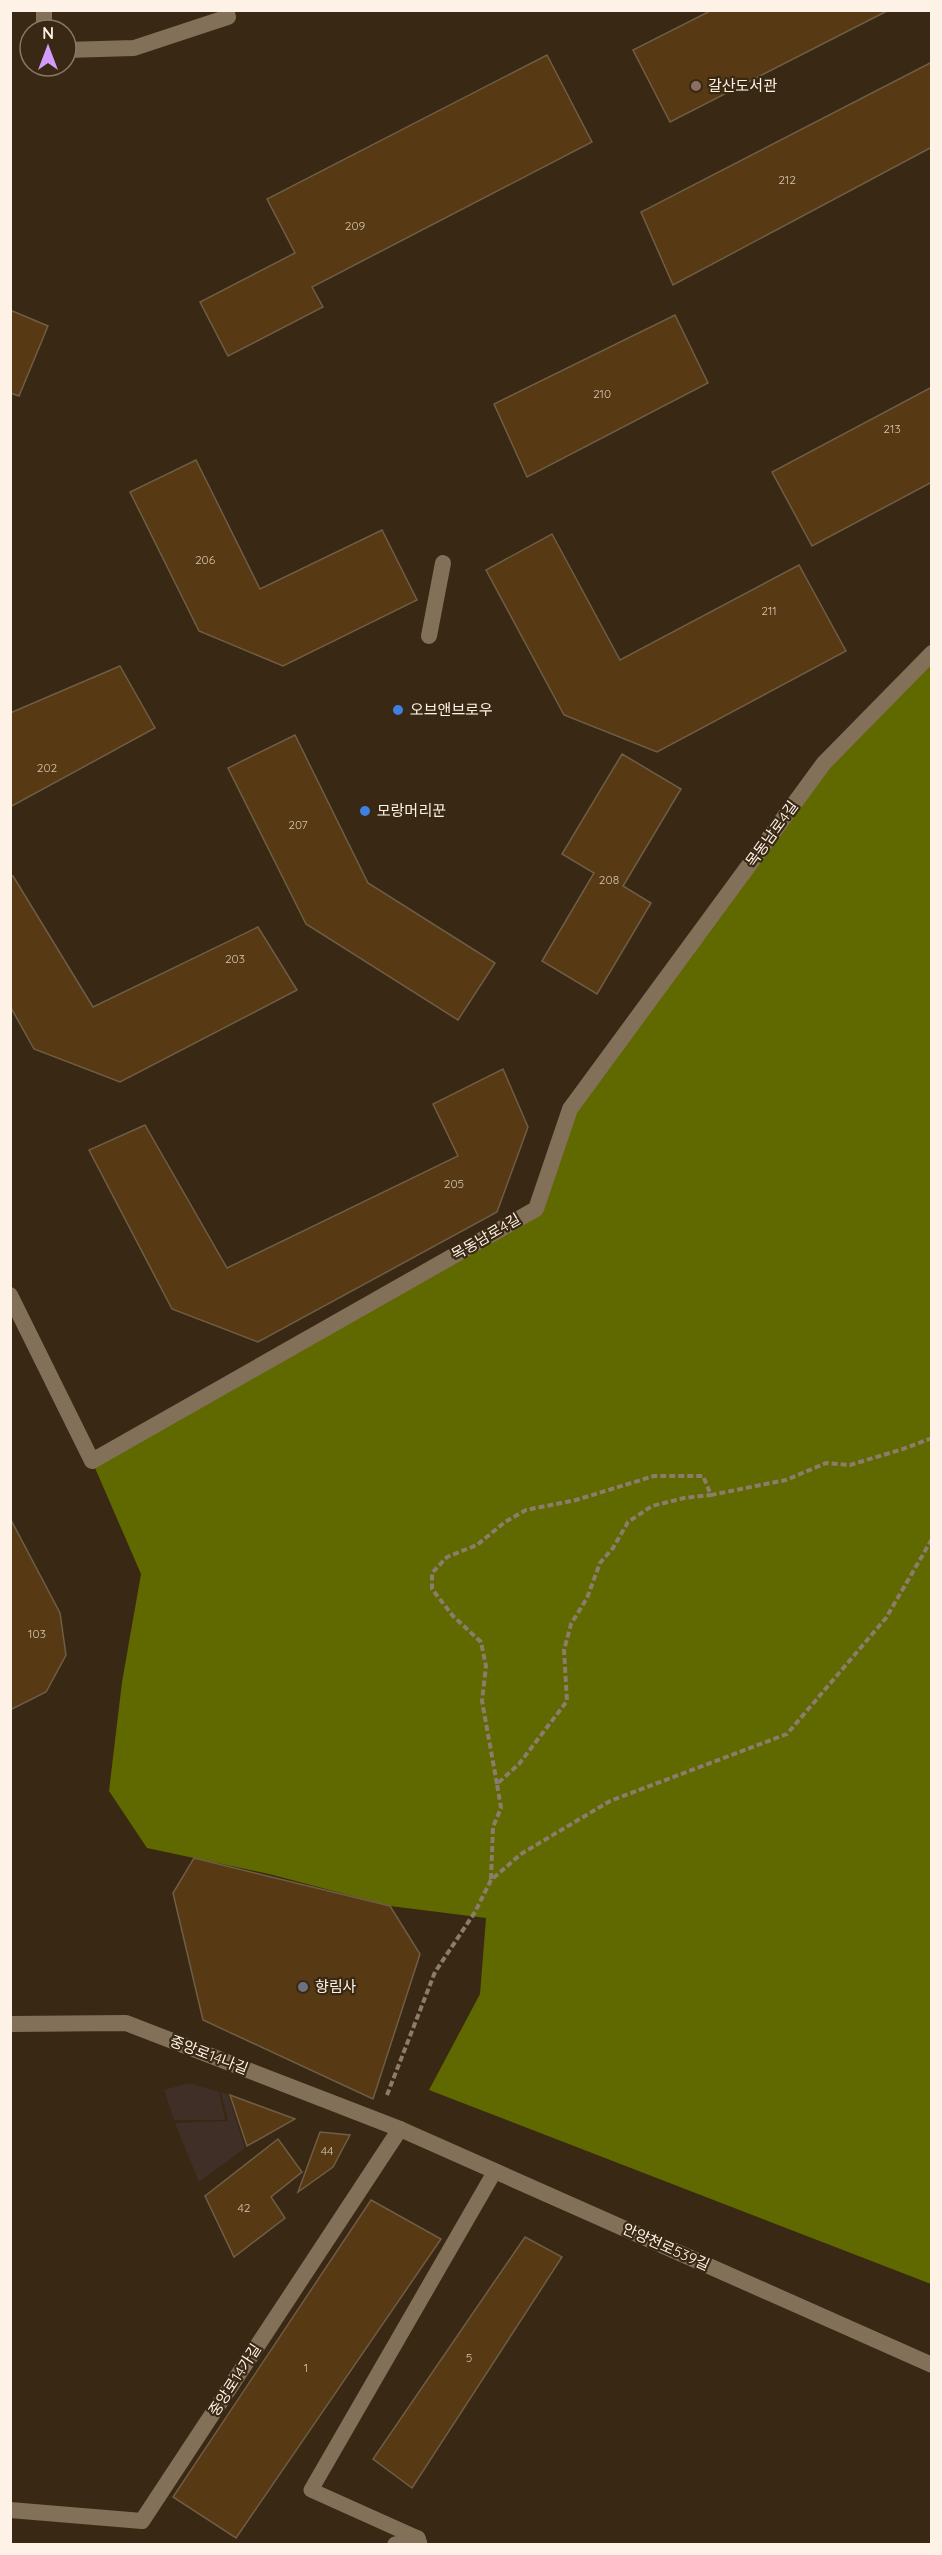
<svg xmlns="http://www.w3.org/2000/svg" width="942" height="2555" font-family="Quicksand,'Noto Sans KR',sans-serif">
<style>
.industrial{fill:#402f26}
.forest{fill:#606800}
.building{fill:#573a13;stroke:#6f5d46;stroke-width:1.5}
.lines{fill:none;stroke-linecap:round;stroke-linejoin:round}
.path{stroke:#8b7c6b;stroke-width:4;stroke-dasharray:6 3;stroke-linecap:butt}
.service{stroke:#837059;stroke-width:15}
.minor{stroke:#837059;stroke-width:16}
.education-dot{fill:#8d6e63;stroke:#392813;stroke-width:2}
.shop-dot{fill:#3f7fe0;stroke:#392813;stroke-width:2}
.worship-dot{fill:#6b7280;stroke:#392813;stroke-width:2}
.labels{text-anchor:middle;stroke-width:4.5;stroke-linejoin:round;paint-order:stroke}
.number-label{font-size:12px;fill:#d4c4b0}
.poi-label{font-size:15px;fill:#fdf2e5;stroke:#392813;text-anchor:start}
.street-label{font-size:15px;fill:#fdf2e5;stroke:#392813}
</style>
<rect width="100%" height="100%" fill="#392813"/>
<g class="industrial">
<polygon points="189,2083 219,2092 225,2120 174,2120 164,2090"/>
<polygon points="221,2092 228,2094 245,2148 199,2182 175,2123 228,2121"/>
</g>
<polygon class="forest" points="931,653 931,2284 429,2090 480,1994 486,1918 390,1906 269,1874 147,1848 109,1791 122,1682 141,1574 92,1461 536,1209 570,1109 824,763"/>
<g class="building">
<polygon points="712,10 889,10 670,122 633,50"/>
<polygon points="547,55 592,142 312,287 323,307 228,356 200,302 295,253 267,199"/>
<polygon points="932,62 932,147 673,285 641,212"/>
<polygon points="10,310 48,326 19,396 10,393"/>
<polygon points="675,315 708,383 527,477 494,404"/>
<polygon points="932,387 932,482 812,546 772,472"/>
<polygon points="196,460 260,589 382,530 417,600 283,666 199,631 130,492"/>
<polygon points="552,534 620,660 799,565 846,651 657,752 564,715 486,570"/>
<polygon points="120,666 155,728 10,807 10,713"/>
<polygon points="295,735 368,883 495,963 458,1020 306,924 228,768"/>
<polygon points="622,754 681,789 623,886 651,903 597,994 542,961 594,873 562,854"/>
<polygon points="13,876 93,1007 258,927 297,990 120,1082 34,1049 10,1006 10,877"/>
<polygon points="503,1069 528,1127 497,1212 258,1342 172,1309 89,1150 145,1125 227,1268 458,1156 433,1104"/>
<polygon points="10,1518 60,1613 66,1655 46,1692 10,1710"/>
<polygon points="194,1858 390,1906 420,1954 373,2099 203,2020 173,1893"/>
<polygon points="230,2095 295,2119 247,2146"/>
<polygon points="320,2132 350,2135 333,2167 298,2192"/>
<polygon points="278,2139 302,2172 271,2197 285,2218 234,2257 205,2196"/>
<polygon points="371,2200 441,2239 236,2538 173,2497"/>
<polygon points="525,2237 562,2257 412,2488 373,2459"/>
</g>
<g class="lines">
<g class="path">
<polyline points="497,1784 482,1701 486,1666 481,1642 453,1616 432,1589 432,1573 447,1557 477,1545 505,1522 526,1510 576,1500 654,1476 703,1476 711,1495 786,1480 826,1463 850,1465 903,1449 932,1438"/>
<polyline points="491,1879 493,1827 501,1808 497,1784 519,1764 567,1701 564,1650 571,1624 587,1598 600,1563 613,1548 628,1522 652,1506 684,1498 711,1495"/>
<polyline points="387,2095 435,1972 475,1912 491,1880 521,1854 610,1801 787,1734 886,1618 932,1539"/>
</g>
<g class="service">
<polyline points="395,2544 418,2538"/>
<polyline points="420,2544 418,2538 311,2490 495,2171"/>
</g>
<g class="minor">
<polyline points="44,10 44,30"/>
<polyline points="66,50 134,48 228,17 226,10"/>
<polyline points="429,636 443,563"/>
<polyline points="10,1295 92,1461 536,1209 570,1109 824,763 932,653"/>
<polyline points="10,2024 126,2023 400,2129 932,2365"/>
<polyline points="10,2510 142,2521 400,2129"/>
</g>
</g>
<circle class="education-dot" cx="696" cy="86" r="6"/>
<g class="shop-dot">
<circle cx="398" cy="710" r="6"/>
<circle cx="365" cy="811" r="6"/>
</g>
<circle class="worship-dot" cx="303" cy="1987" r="6"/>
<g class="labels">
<g class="number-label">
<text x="787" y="184">212</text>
<text x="355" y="230">209</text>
<text x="602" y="398">210</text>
<text x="892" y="433">213</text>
<text x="205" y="564">206</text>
<text x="769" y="615">211</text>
<text x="47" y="772">202</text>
<text x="298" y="829">207</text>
<text x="609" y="884">208</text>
<text x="235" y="963">203</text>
<text x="454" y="1188">205</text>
<text x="37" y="1638">103</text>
<text x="327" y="2155">44</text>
<text x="244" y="2212">42</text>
<text x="469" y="2362">5</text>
<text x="306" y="2372">1</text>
</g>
<g class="poi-label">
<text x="708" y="91">갈산도서관</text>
<text x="410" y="715">오브앤브로우</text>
<text x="377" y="816">모랑머리꾼</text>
<text x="315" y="1992">향림사</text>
</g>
<g class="street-label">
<text transform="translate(772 834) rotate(-54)" y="5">목동남로4길</text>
<text transform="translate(486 1237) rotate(-30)" y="5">목동남로4길</text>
<text transform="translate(209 2055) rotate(21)" y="5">중앙로14나길</text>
<text transform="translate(666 2247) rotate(24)" y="5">안양천로539길</text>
<text transform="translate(235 2380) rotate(-57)" y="5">중앙로14가길</text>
</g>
</g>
<rect width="942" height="2555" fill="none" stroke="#fdf2e5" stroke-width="24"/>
<g transform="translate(48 48)"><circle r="28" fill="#392813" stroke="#877967" stroke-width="1.5"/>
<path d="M0-4.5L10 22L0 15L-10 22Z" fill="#d39cfc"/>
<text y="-9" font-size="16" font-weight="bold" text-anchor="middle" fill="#fdf2e5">N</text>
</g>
</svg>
